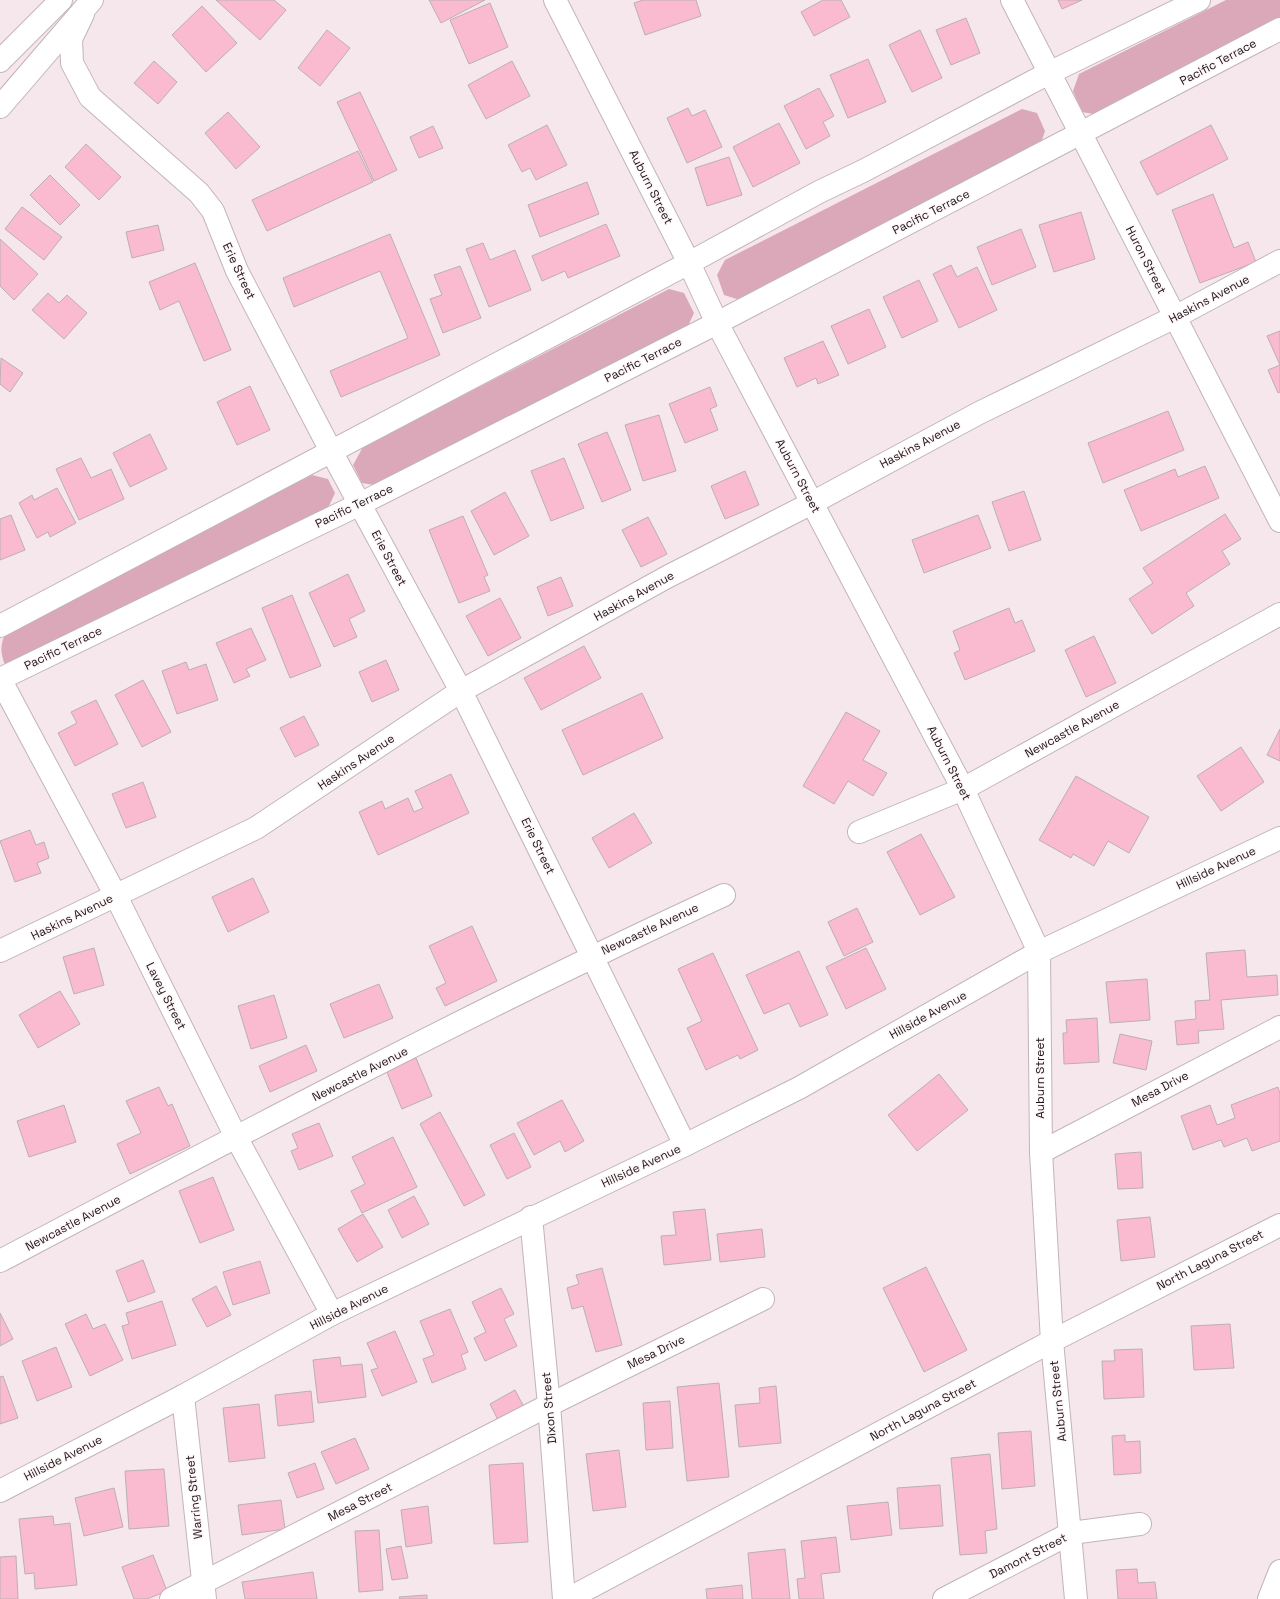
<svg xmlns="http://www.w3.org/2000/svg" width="1280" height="1599" font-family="'Space Grotesk',sans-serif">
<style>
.green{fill:#daa8b8}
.building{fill:#fabbd0;stroke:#bcafb3}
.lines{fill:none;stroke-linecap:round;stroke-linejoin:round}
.street-casing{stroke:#c2b4b8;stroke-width:24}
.primary-casing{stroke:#c2b4b8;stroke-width:24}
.street{stroke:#fff;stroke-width:22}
.primary{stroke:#fff;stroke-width:22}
.labels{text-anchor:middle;stroke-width:3;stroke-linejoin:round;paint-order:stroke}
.street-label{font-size:12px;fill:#1a1516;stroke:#fff6f8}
</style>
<rect width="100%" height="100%" fill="#f5e7eb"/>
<g class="green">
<polygon points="1226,0 1280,0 1280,21 1099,115 1082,112 1073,91 1079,74"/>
<polygon points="1022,109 1037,113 1045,131 1040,146 740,300 724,295 717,275 725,260"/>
<polygon points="669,289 684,293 694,313 687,328 380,486 362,483 353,465 363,447"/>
<path d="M312,475l16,4 7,14 -7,15 -323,157c-5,-13 -5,-20 1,-33z"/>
</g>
<g class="building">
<polygon points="216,0 274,0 286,10 260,40"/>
<polygon points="429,0 485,0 441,23"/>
<polygon points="643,0 696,0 701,16 645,35 634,3"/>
<polygon points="823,0 841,0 850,17 814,36 801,12"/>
<polygon points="1058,0 1082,0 1062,9"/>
<polygon points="490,3 508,47 469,64 450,20"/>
<polygon points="202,6 237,43 206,72 172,35"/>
<polygon points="966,18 980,53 951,65 936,30"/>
<polygon points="327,30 350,48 320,86 298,68"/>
<polygon points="920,30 942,78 912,92 889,45"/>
<polygon points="868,59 886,102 848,118 830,75"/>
<polygon points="154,61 177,82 158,104 134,83"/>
<polygon points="512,61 530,96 486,119 468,85"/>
<polygon points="819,88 834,116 823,122 830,136 806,149 784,106"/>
<polygon points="360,92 397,170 374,181 337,102"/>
<polygon points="688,108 692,116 705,110 722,147 687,163 667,118"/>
<polygon points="228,112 260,147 236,169 205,133"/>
<polygon points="779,123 800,163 753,187 733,147"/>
<polygon points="547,125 567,165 536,180 530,168 522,172 508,145"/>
<polygon points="1211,125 1228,159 1157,195 1140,162"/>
<polygon points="433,126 443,148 419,158 410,137"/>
<polygon points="86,144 121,177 99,200 65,167"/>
<polygon points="358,151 373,182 267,231 252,200"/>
<polygon points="729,157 742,195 707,206 695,168"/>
<polygon points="50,175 80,205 60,225 30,195"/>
<polygon points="587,182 599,214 540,237 528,205"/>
<polygon points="1213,194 1234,248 1248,242 1256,262 1200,283 1172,210"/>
<polygon points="22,207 62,237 44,260 5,229"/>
<polygon points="1081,212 1095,259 1054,272 1039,225"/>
<polygon points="606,224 620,256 568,278 565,271 542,281 532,256"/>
<polygon points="158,225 164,250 132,258 126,232"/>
<polygon points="1021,229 1036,267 992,285 977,247"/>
<polygon points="390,234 440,355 341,397 330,371 408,338 380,271 294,307 283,278"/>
<polygon points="0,239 38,274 14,300 0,286"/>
<polygon points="483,243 490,260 515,250 531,290 489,307 466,249"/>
<polygon points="195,263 231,350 204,361 179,301 160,310 149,282"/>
<polygon points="951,265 957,277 977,267 997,310 959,328 933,274"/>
<polygon points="460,266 481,318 443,333 430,299 442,295 434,275"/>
<polygon points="919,280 938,321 902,338 883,297"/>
<polygon points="48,293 59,303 67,295 87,313 64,339 32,310"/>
<polygon points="869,309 886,347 848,364 831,326"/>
<polygon points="1280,331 1280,365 1267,336"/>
<polygon points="823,341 839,375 818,384 816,378 797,387 784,358"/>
<polygon points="1,358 23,373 10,392 0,384"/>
<polygon points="1280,365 1280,392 1278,393 1268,370"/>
<polygon points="250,386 270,430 237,445 217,402"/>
<polygon points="710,387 717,406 710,409 718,430 685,443 669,404"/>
<polygon points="1168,411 1184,450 1103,483 1088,443"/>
<polygon points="659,415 676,471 643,481 625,425"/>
<polygon points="607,432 631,490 602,502 578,444"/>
<polygon points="150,434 167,469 130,487 113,453"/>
<polygon points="81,458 91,478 111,469 124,499 79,520 56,469"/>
<polygon points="564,458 584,508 551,521 531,471"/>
<polygon points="1205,466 1219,498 1141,531 1124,490 1175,469 1178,477"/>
<polygon points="745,471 759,505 725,519 711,486"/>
<polygon points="57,488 76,523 50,537 48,532 37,538 19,503 32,495 34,500"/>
<polygon points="1024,491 1041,540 1009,551 992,502"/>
<polygon points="505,492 529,536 494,555 471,511"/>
<polygon points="1225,514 1241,539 1222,551 1230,564 1186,593 1194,606 1152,634 1129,599 1153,583 1143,568"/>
<polygon points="11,515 25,550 0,560 0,519"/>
<polygon points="978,515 991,548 924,573 912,540"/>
<polygon points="463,516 488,575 484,577 490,591 459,603 429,530"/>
<polygon points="648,517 667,554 641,567 622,530"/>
<polygon points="348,574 365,611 349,619 357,637 334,647 309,593"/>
<polygon points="561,577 573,606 548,616 537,587"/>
<polygon points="292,595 321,666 290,678 262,608"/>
<polygon points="500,598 521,638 488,656 466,616"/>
<polygon points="1009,608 1015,623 1022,620 1035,651 965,680 954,653 960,650 953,631"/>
<polygon points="251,628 266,660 246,669 250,676 234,683 216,643"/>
<polygon points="1094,636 1116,683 1086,697 1065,650"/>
<polygon points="584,646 601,678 541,710 524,678"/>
<polygon points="386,660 399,690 372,702 359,672"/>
<polygon points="186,662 189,670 206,664 218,700 177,714 162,671"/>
<polygon points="143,680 171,732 142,747 115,695"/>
<polygon points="642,693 663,738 583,775 562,730"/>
<polygon points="96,700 118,744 75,766 58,733 77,723 71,712"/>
<polygon points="846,712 880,731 863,760 887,773 873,796 848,781 834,804 803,786"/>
<polygon points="304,716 319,745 295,757 280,728"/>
<polygon points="1280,729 1280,761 1267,755"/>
<polygon points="1241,747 1264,782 1221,811 1197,776"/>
<polygon points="451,774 469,813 378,855 359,812 382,801 385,809 408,798 414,812 423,808 415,791"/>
<polygon points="1076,776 1149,817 1129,853 1108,841 1094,866 1073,854 1071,858 1039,840"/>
<polygon points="143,782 156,817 126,828 112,794"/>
<polygon points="634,813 652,843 609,868 592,838"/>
<polygon points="30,830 36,845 44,842 49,858 37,863 41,873 15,882 0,841"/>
<polygon points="921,834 955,897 920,915 887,852"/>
<polygon points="253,878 269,912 228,932 212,897"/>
<polygon points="857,908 873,942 844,956 828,922"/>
<polygon points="472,926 497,981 445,1006 436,988 446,983 429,946"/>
<polygon points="94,948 104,985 74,994 63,957"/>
<polygon points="866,948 886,989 846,1009 826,967"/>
<polygon points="1245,950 1247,977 1277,975 1278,995 1221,1000 1224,1029 1198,1031 1199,1043 1177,1045 1175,1021 1196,1019 1195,1001 1210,1000 1206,953"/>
<polygon points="799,951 828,1015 800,1027 789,1003 764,1014 746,975"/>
<polygon points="713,953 758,1050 740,1059 738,1055 706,1070 687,1028 702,1021 678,969"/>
<polygon points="1147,979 1150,1020 1110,1023 1106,982"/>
<polygon points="379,984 393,1018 344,1038 330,1004"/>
<polygon points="60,991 80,1024 38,1048 19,1015"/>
<polygon points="274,995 287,1038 251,1049 238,1006"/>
<polygon points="1097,1018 1099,1062 1064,1064 1063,1033 1067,1033 1066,1020"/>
<polygon points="1120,1034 1152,1041 1146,1070 1113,1063"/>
<polygon points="306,1045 317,1071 270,1092 259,1066"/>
<polygon points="416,1058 432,1096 402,1109 386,1070"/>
<polygon points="939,1074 968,1110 917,1151 888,1115"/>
<polygon points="159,1087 168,1106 172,1104 190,1146 130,1174 117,1144 141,1133 126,1101"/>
<polygon points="1278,1087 1280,1094 1280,1141 1252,1151 1247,1138 1224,1147 1221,1140 1193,1150 1181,1116 1210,1105 1217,1125 1235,1118 1231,1105"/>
<polygon points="562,1100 584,1141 565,1152 560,1141 534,1155 517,1123"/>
<polygon points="64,1105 76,1142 29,1157 17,1121"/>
<polygon points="440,1112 485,1195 464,1206 420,1124"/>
<polygon points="319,1123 333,1156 299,1170 291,1151 298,1148 292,1134"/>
<polygon points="514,1133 531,1167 507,1179 490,1145"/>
<polygon points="393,1137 417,1187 362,1213 351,1191 365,1184 352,1157"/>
<polygon points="1141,1152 1143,1188 1118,1189 1115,1154"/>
<polygon points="213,1177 234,1230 200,1243 179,1191"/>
<polygon points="414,1196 429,1224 402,1238 388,1210"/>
<polygon points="705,1209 711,1260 664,1265 661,1236 676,1235 673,1212"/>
<polygon points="363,1214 383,1247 357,1262 338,1229"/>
<polygon points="1150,1217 1155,1257 1121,1261 1117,1220"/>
<polygon points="762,1229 765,1257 720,1262 717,1234"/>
<polygon points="143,1260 155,1292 128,1302 116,1271"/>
<polygon points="260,1261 270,1293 233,1305 223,1272"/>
<polygon points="926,1267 967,1350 924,1372 883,1288"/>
<polygon points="602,1268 622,1345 596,1352 583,1306 572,1309 567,1288 579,1284 576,1275"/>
<polygon points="216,1286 231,1315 207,1327 192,1299"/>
<polygon points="501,1288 514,1314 504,1319 517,1346 485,1361 474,1338 486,1332 472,1302"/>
<polygon points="162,1301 176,1345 132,1359 122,1326 129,1324 126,1313"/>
<polygon points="450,1309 468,1352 461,1355 466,1369 432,1383 423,1359 434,1355 420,1321"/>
<polygon points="0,1313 13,1339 0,1346"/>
<polygon points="86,1314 93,1329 105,1324 123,1360 90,1376 65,1324"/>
<polygon points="1230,1324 1234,1368 1194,1370 1191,1326"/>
<polygon points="395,1331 417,1382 382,1396 371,1370 378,1368 367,1343"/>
<polygon points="56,1347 72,1387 37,1401 22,1361"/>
<polygon points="1142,1349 1144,1397 1104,1399 1102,1361 1115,1361 1114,1350"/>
<polygon points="340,1357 341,1366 362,1364 366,1397 318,1403 313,1360"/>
<polygon points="3,1376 18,1418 0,1424 0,1377"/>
<polygon points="719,1383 729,1477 687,1481 677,1387"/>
<polygon points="776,1386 781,1443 739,1447 735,1405 760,1403 759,1388"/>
<polygon points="515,1390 524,1407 499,1422 490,1404"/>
<polygon points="311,1391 314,1422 278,1426 275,1395"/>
<polygon points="670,1401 673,1448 646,1450 643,1403"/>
<polygon points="259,1404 265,1458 229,1462 223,1408"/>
<polygon points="1031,1431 1035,1486 1002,1489 998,1433"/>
<polygon points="1125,1435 1125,1442 1140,1441 1141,1473 1114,1475 1112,1436"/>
<polygon points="355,1438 369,1469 336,1484 321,1452"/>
<polygon points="619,1450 626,1507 593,1511 586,1454"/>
<polygon points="990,1454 997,1529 985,1531 987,1553 960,1555 951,1458"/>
<polygon points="315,1463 324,1489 297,1498 288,1473"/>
<polygon points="523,1463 528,1542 494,1544 489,1465"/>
<polygon points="164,1469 169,1526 129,1529 125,1471"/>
<polygon points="940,1485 943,1526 900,1529 897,1488"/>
<polygon points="114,1488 123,1527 84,1536 75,1498"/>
<polygon points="281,1500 285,1529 242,1535 238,1505"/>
<polygon points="888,1502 892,1535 851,1540 847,1506"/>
<polygon points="428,1506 432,1543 406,1547 401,1510"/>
<polygon points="53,1516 54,1525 70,1523 77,1585 35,1589 34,1573 25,1574 19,1519"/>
<polygon points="379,1530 383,1590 359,1592 355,1531"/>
<polygon points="836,1537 840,1572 821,1574 824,1599 799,1599 797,1579 805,1578 801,1541"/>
<polygon points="401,1546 408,1578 392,1580 386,1549"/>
<polygon points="785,1549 790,1599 752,1599 748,1553"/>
<polygon points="153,1555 167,1591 147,1599 134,1599 122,1567"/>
<polygon points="16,1556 18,1599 0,1599 0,1557"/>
<polygon points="1137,1569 1138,1583 1155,1582 1157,1599 1118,1599 1116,1570"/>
<polygon points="313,1572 317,1599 245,1599 242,1582"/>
<polygon points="742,1585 743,1599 707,1599 706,1589"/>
<polygon points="427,1595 427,1599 400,1599 399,1597"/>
</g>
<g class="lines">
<g class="street-casing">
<g id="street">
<polyline points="555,0 689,263 717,323 963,789 1039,952 1041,1152 1052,1341 1076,1599"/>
<polyline points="1012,0 1280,521"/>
<polyline points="83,14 71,39 72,63 90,97 199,193 213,211 237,271 331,451 461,691 685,1145"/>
<polyline points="0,626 689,263 819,192 863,171 1049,73 1199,0"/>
<polyline points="859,832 963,789 1280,614"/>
<polyline points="0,951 256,828 461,691 667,577 812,503 979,413 1175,317 1280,261"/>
<polyline points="1041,1152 1280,1027"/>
<polyline points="531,1217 549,1405 564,1599"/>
<path d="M0,1261c239,-126 479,-253 724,-366"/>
<polyline points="332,1314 236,1137 116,896 0,679 360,504 717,323 1280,29"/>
<polyline points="183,1396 205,1599"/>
<polyline points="0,1491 183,1396 332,1314 685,1145 799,1088 1039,952 1280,838"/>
<polyline points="171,1599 549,1405 763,1299"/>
<polyline points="568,1599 1052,1341 1280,1225"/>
<polyline points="944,1599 1071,1533 1140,1524"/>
<polyline points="1269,1599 1280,1571"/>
</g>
</g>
<g class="primary-casing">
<g id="primary">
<polyline points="0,61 61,0"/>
<polyline points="0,107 92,0"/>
</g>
</g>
<use href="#street" class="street"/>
<use href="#primary" class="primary"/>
</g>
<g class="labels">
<g class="street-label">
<text transform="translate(1218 62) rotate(-28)" y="4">Pacific Terrace</text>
<text transform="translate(651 187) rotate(63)" y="4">Auburn Street</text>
<text transform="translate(931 212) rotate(-27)" y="4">Pacific Terrace</text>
<text transform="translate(1146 260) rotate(63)" y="4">Huron Street</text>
<text transform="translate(239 271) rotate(65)" y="4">Erie Street</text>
<text transform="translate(1209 299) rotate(-28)" y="4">Haskins Avenue</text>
<text transform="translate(643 360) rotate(-27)" y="4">Pacific Terrace</text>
<text transform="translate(920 444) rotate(-28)" y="4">Haskins Avenue</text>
<text transform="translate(798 476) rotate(62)" y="4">Auburn Street</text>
<text transform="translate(354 506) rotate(-26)" y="4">Pacific Terrace</text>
<text transform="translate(389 558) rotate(62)" y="4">Erie Street</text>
<text transform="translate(634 596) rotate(-29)" y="4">Haskins Avenue</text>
<text transform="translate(63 648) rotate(-26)" y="4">Pacific Terrace</text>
<text transform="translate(1072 729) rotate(-29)" y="4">Newcastle Avenue</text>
<text transform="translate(356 762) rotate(-34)" y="4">Haskins Avenue</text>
<text transform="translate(949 763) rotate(63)" y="4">Auburn Street</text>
<text transform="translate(538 846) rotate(64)" y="4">Erie Street</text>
<text transform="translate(1216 868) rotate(-25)" y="4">Hillside Avenue</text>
<text transform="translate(72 917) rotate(-26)" y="4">Haskins Avenue</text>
<text transform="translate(650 929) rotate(-25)" y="4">Newcastle Avenue</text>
<text transform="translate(166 996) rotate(63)" y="4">Lavey Street</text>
<text transform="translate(928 1015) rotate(-29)" y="4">Hillside Avenue</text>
<text transform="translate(360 1074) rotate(-27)" y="4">Newcastle Avenue</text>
<text transform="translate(1040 1078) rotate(-90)" y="4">Auburn Street</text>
<text transform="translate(1160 1089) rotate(-28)" y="4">Mesa Drive</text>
<text transform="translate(641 1166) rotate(-25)" y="4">Hillside Avenue</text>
<text transform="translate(73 1223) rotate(-28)" y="4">Newcastle Avenue</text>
<text transform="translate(1210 1260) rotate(-27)" y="4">North Laguna Street</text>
<text transform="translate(349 1307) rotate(-27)" y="4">Hillside Avenue</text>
<text transform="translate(656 1352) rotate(-26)" y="4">Mesa Drive</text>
<text transform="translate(1058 1401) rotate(-96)" y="4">Auburn Street</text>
<text transform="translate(549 1408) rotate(-95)" y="4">Dixon Street</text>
<text transform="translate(923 1410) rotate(-28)" y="4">North Laguna Street</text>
<text transform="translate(63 1458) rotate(-27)" y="4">Hillside Avenue</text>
<text transform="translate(194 1497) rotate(-96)" y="4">Warring Street</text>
<text transform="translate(360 1502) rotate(-27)" y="4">Mesa Street</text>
<text transform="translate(1028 1556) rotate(-27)" y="4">Damont Street</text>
</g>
</g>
</svg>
